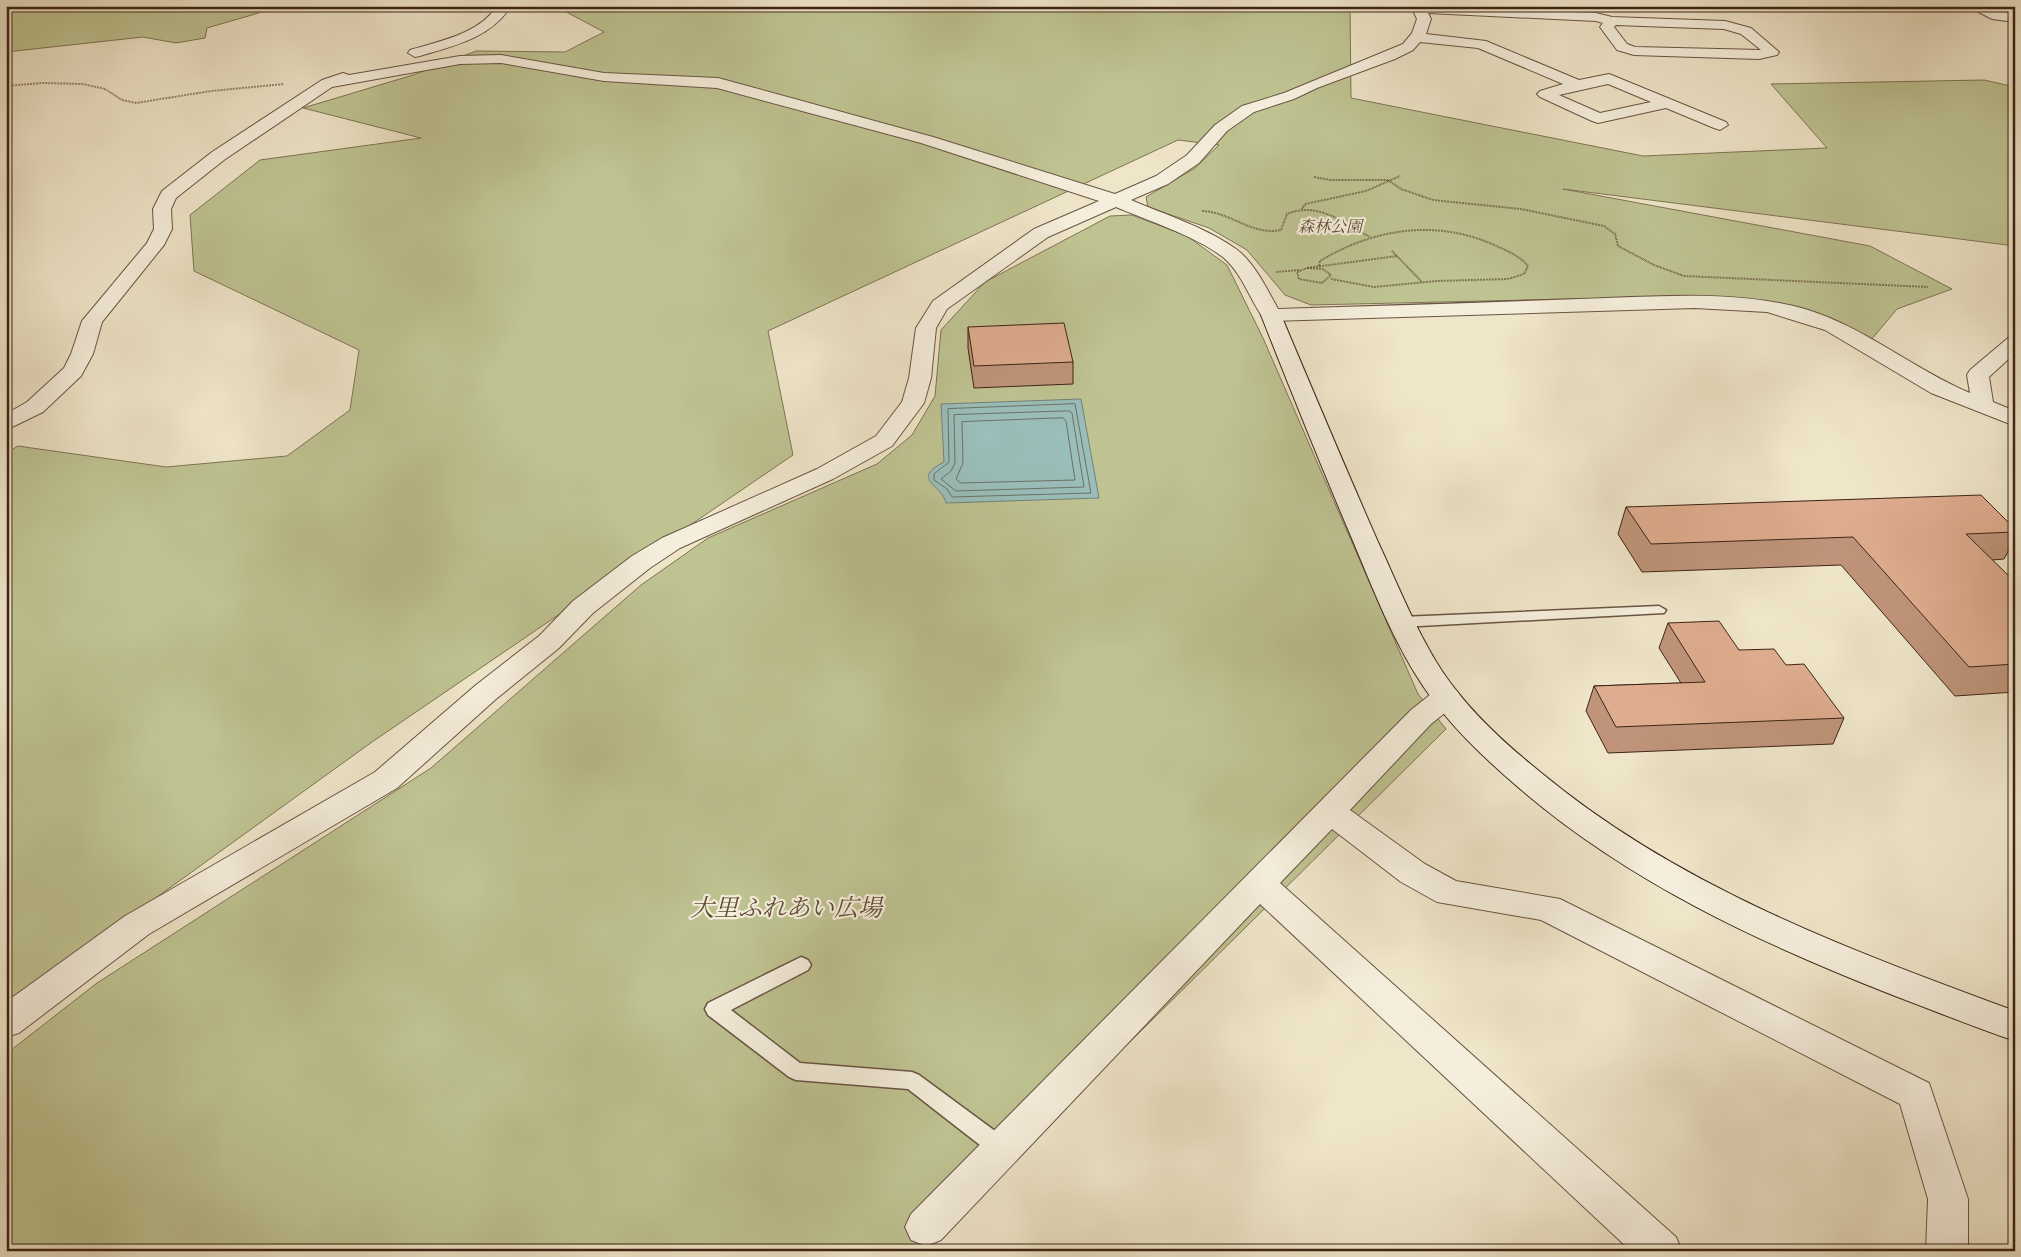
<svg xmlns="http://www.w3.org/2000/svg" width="2021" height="1257" font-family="Vollkorn,'Noto Serif JP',serif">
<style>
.green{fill:#bfc392;stroke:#7e7454}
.water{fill:#9abeba;stroke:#758078}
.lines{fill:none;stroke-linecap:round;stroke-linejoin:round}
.shore{stroke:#6c7168;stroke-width:1}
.lane-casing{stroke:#6a5442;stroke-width:3}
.street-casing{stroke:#6a5442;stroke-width:2}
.secondary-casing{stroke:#3d2415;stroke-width:2}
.path{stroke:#3d2415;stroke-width:2;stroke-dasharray:0.5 1;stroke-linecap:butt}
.lane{fill:#f5eedc;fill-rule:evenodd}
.street{fill:#f5eedc;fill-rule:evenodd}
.secondary{fill:#f5eedc;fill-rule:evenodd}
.wall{fill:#bf947a;stroke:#3d2415}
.building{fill:#deac8e;stroke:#3d2415}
.labels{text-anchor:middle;stroke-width:4.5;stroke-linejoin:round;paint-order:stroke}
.far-park-label{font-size:16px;font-style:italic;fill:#5e4c34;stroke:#f5eedc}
.near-park-label{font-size:24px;font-style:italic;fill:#5e4c34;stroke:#f5eedc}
</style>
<rect width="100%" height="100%" fill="#efe5c9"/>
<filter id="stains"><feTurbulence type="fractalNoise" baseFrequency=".004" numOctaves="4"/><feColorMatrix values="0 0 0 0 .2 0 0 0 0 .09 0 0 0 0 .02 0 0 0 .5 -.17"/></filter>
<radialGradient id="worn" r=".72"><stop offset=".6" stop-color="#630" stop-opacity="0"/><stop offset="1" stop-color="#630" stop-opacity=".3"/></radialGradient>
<g class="green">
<polygon points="6,6 270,6 269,10 207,28 205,38 176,43 143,37 6,52"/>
<polygon points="555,6 1350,6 1351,98 1643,156 1827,148 1771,84 1984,80 2015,87 2015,246 1563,189 1870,246 1952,289 1897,309 1871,340 1784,305 1741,298 1700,296 1311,305 1285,295 1247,250 1209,228 1148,207 1146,197 1195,168 1219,145 1178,140 768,331 793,455 372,742 6,1006 6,453 18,446 166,467 287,456 350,410 359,350 194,271 190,215 260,160 421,138 303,108 413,75 476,51 565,52 604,32"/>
<polygon points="1132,215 1187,236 1227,265 1263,338 1418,694 1446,729 944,1226 928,1251 6,1251 6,1054 97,983 431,768 641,585 708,538 877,464 912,435 935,396 941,330 985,282 1110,216"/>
</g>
<path class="water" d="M1081,399l18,99 -153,5c-5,-20 -36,-23 -2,-41l-3,-58z"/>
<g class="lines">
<g class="shore">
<polygon points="1075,404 1091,493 952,497 947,489 934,480 934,474 949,462 948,409"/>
<polygon points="1069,411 1072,413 1084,487 956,491 941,479 951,471 955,463 954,415"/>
<polygon points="1063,418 1066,421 1075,480 961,483 956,479 963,463 962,422"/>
</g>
<g class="lane-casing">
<g id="lane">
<polygon points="1659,606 1666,610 1664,613 1401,627 1394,622 1401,617"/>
<polygon points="801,957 808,960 811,965 808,970 731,1010 800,1063 912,1072 919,1075 1010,1142 1013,1149 1010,1156 1002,1158 994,1156 908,1089 796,1080 789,1077 708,1015 705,1009 708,1003"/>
</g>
</g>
<g class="street-casing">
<g id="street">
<path d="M497,6h14c-20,32 -57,40 -91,50l-5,1 -7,-4 2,-3c30,-9 69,-16 87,-44z"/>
<path d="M1411,6l185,7 16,4 113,4 26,7 28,24 -2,3 -18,4 -125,-4 -17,-5 -17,-23 3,-4 -7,-2 -168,-8 3,6 -5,15 60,7 93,39 30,-6 5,2 112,46 2,3 -8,5 -6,-2 -48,-20 -68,15 -6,-2 -52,-24 -3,-3 3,-3 23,-7 -85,-36 -58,-6 -7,8 -18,9 -78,29 -23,11 -40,13 -27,19 -28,32 -31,21 -37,16c35,15 74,27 105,49 18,13 31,40 42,60 100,-3 201,-6 302,-10 74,-2 153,-10 225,10 60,18 108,60 165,84l-3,-18 3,-5 38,-32 7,-2v17l-26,24 4,25 22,9v15l-84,-33 -106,-63 -58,-18 -72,-4 -424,13 -7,-2c-14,-19 -21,-44 -40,-61 -26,-21 -77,-38 -108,-51l-68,30 -101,72 -11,19 -5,50 -7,25 -32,43 -59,33 -153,69 -30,20 -57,45 -34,35 -63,51 -99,89 -248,146 -130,99 -13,4v-35l119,-86 250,-144 101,-87 63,-49 34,-35 59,-45 30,-18 155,-69 59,-33 26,-34 7,-24 7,-50 17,-27 101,-72 65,-28 -178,-58 -204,-55 -113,-7 -103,-18 -41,1 -128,23 -108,73 -48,38 -5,11 1,20 -8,16 -62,77 -9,32 -12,22 -38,36 -37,18v-16l21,-12 37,-34 7,-14 11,-33 65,-78 7,-14 -1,-20 9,-18 50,-39 110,-72 21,-7 6,2 111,-19 41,-1 103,18 114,5 215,59 182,57 41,-18 31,-21 28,-30 27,-19 42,-13 119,-49 9,-11 5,-14zM1616,25l108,4 17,5 20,16 -126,-3 -8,-3 -13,-17zM1608,84l43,18 -51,11 -41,-18z"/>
<path d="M1967,6c19,0 30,6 48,8v8l-23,-3z"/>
<polygon points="1446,688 1456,690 1461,697 1456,704 1431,724 1350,810 1425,864 1456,881 1560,899 1929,1083 1968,1199 1968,1251 1926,1251 1928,1199 1900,1104 1541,920 1437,902 1401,882 1332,829 1280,883 1676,1237 1682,1251 1631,1251 1260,904 941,1240 926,1246 911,1240 905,1227 911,1214 1411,710 1436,690"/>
</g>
</g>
<g class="secondary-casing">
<path id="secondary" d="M1271,309l7,2 3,4c32,76 64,152 97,227 20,43 38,89 64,129 26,39 61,71 97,100 139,116 308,178 476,240v30c-41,-14 -80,-30 -120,-45 -135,-53 -267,-114 -377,-209 -35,-30 -69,-62 -95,-101 -30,-45 -49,-95 -70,-145 -32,-75 -62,-150 -92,-226l3,-4z"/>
</g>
<g class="path">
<polyline points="6,86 42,83 83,84 105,89 122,100 136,103 211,91 284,84"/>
<polyline points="1314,177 1330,180 1388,180 1401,189 1433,200 1521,209 1604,226 1615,234 1618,246 1654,265 1684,276 1928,287"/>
<polyline points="1302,209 1305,204 1366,191 1400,176"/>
<path d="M1202,211c29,1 50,25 79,19l6,-16c31,-13 57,9 83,23"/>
<polyline points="1392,251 1422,282"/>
<path d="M1319,266l1,-5c53,-32 114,-42 172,-17 13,6 27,11 36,22l-4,8 -16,5 -71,2 -63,6 -43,-8"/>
<polygon points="1307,268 1323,269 1331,275 1322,283 1299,279 1297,272"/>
<polyline points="1307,268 1397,256"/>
<polyline points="1276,272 1300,270"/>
</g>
<use href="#lane" class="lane"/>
<use href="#street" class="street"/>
<use href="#secondary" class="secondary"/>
</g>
<g class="wall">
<polygon points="968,327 1073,362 1073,384 974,388 968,348"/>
<polygon points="1626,507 2015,529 2015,538 2004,559 1992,560 2015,582 2015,692 1955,696 1841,565 1642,572 1618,534"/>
<polygon points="1668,623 1739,650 1786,665 1844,718 1833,744 1608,753 1586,711 1594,686 1681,683 1659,648"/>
</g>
<g class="building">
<polygon points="1064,323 1073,362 974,366 968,327"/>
<polygon points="1981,495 2015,529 2015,532 1966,534 2015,582 2015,664 1969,667 1853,537 1651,544 1626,507"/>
<polygon points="1719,621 1739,650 1774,649 1786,665 1804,664 1844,718 1616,727 1594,686 1705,682 1668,623"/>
</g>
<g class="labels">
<g class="far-park-label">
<text x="1330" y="232">森林公園</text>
</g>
<g class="near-park-label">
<text x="786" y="916">大里ふれあい広場</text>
</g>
</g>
<rect width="2021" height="1257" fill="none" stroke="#efe5c9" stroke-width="25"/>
<rect x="8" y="8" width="2006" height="1242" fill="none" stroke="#3d2415" stroke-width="2.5"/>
<rect x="12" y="12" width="1996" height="1232" fill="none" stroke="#3d2415"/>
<rect width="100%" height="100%" filter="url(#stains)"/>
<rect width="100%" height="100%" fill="url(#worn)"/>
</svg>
